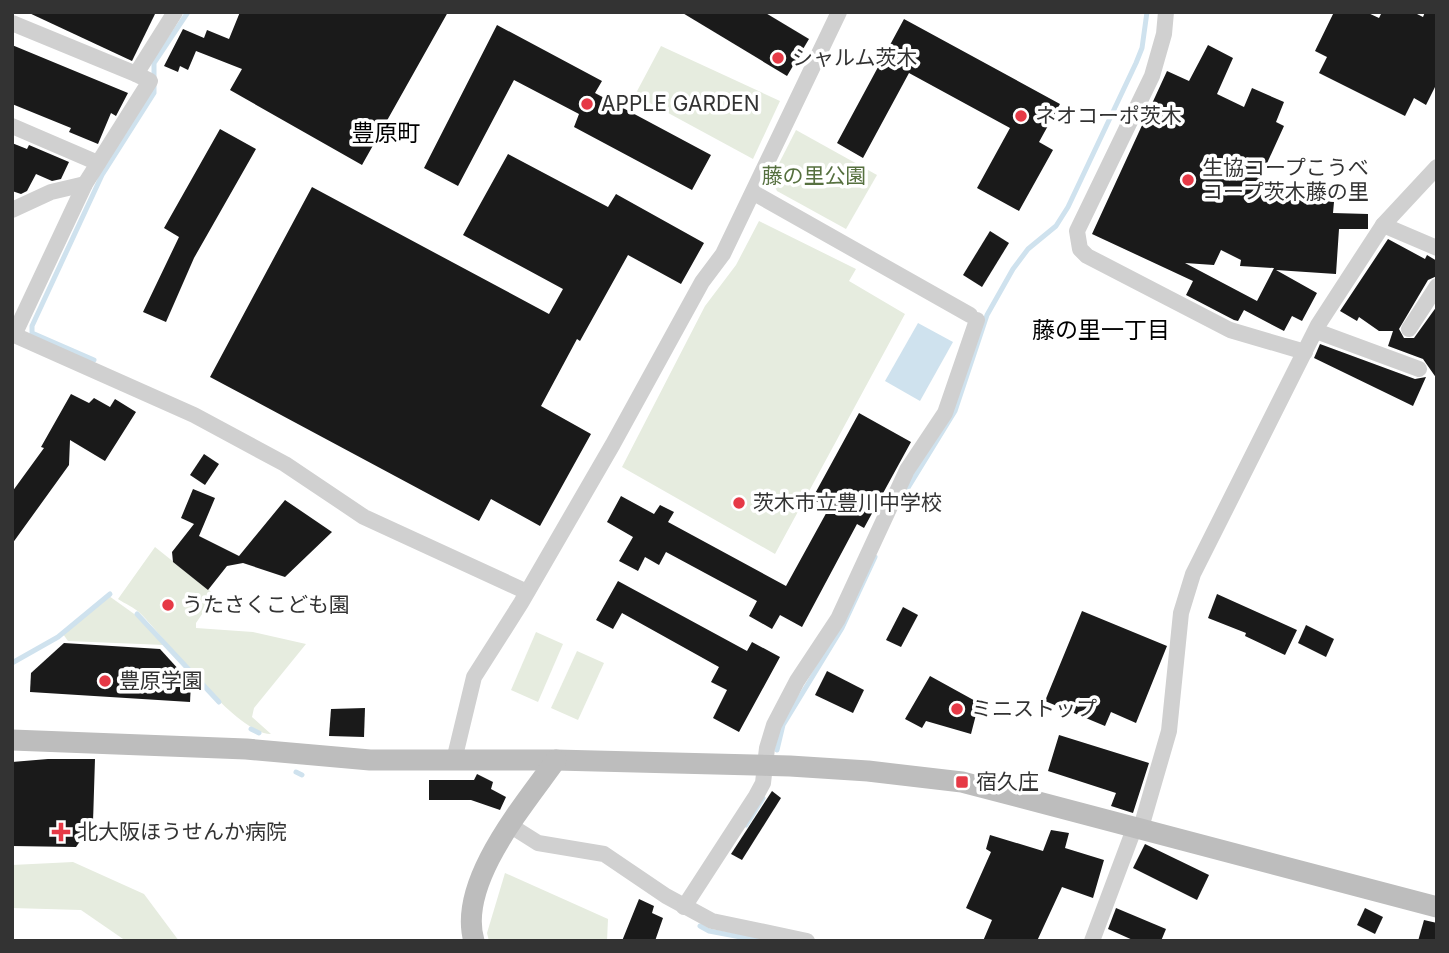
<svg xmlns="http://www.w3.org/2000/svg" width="1449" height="953" font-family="Inter,'Noto Sans JP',sans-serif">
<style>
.green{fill:#e6ecdf}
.water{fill:#cfe2ee}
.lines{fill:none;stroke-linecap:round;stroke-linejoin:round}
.stream{stroke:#cfe2ee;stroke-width:5}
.building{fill:#1a1a1a;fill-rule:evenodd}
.street{stroke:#d0d0d0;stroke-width:16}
.secondary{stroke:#bdbdbd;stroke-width:21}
.poi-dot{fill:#e63946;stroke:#fff;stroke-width:2.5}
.labels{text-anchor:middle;stroke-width:7;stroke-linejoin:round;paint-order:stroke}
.poi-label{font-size:21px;fill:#333;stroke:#fff;text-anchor:start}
.park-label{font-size:21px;fill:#56703f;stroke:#fff}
.neighbourhood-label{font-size:23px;fill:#000;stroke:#fff}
</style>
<rect width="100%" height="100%" fill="#fff"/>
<g class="green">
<polygon points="661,46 780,101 753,159 635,95"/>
<polygon points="796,130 877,175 846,229 777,191 771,179"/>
<polygon points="759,221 856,269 849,281 905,314 775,554 622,467 705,306 736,265"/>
<path d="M155,547l60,48 -19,28v5l57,4 53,12 -52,64 -2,9 19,17c-35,0 -104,-94 -130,-120 -7,-7 -16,-10 -23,-15z"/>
<polygon points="109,596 137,616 164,645 68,641 63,634"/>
<polygon points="536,632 563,644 538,702 511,690"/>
<polygon points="577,651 604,663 578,720 551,708"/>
<polygon points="73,862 144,894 179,941 126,941 81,910 12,908 12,865"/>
<polygon points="505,873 608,919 607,941 489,941 487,933"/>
</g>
<polygon class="water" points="918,323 953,342 920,401 885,381"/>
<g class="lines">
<g class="stream">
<polyline points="94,360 32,333 32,326 102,175 154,93 154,63 188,12"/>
<polyline points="906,491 955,411 987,315 1013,269 1028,249 1056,226 1068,207 1136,63 1142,48 1147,12"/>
<polyline points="137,614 219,702"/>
<polyline points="12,663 58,637 110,594"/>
<polyline points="251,729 259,733"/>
<polyline points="777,750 783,725 842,628 875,557"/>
<polyline points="296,772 302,775"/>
<polyline points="746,825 763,798"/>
<polyline points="700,926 709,931 762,941"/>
</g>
</g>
<g class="building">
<polygon points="27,12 156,12 132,61"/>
<polygon points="240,12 448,12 362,165 230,90 242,69 196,51 188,70 180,66 178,72 164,66 183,29 204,38 207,30 229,39"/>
<polygon points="681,12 764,12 809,39 787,76"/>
<polygon points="1334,12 1366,12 1379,18 1382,12 1413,12 1423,17 1425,12 1437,12 1437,83 1426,105 1414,98 1405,116 1319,73 1327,57 1315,51"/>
<polygon points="904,19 1060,104 1039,142 1053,150 1019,211 977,188 1010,128 909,73 863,158 837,143"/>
<polygon points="497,25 602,81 595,93 711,155 692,190 574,127 579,114 514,80 458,186 424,168"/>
<polygon points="12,45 128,93 116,116 111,113 98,144 69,132 71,128 12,104"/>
<path d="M1208,45l25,13 -16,36 27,13 8,-19 32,14 -8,20 8,4 -31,68 81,8 -1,11 35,1v15h-29l-3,45 -60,-4 41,23 -15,28 -10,-5 -8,15 -40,-21 -6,11 -4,-1 -48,-25 7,-14 -101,-47 75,-163 22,10zM1221,250l20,10 -1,6 34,2 -17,33 -72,-38 29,2z"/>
<polygon points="220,129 256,149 194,258 166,322 143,312 179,237 164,228"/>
<polygon points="12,143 27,149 29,145 69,162 61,179 52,181 36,174 27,191 21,194 12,191"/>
<polygon points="508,154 608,207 616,194 704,243 681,284 628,255 580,341 577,339 541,406 591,434 540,526 491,499 479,521 210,377 312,187 549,314 563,289 463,235"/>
<polygon points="990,231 1009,243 982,287 963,275"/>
<polygon points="1388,239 1425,259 1427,255 1437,261 1437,276 1428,280 1399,329 1404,338 1414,338 1437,306 1437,379 1423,359 1388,346 1393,331 1379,331 1359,317 1357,321 1340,311"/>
<polygon points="1320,344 1415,379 1426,377 1413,406 1314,358"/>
<polygon points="71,394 89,403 94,398 110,407 115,399 136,412 105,461 70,440 69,465 12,544 12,492 44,448 41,447"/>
<polygon points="859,413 911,442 864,528 857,524 802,627 780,615 772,629 749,616 757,601 666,552 659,565 645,557 638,571 619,561 633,537 607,522 621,496 654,514 660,505 674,512 668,522 786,586 829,508 812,499"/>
<polygon points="204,454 219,464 205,485 190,475"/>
<polygon points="193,489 215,498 199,536 239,556 285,500 332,532 285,577 243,563 227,566 208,590 173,562 172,552 194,524 181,518"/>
<polygon points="618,581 747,651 752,642 780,657 739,732 713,718 727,690 711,682 719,667 622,613 613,629 596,620"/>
<polygon points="1217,594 1297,630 1285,655 1245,636 1246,633 1208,618"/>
<polygon points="903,607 918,615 901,647 886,640"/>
<polygon points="1082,611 1167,646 1136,723 1111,712 1105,726 1045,701"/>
<polygon points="1306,625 1334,639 1326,657 1298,643"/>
<polygon points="64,643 160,649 191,683 190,702 30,692 31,673"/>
<polygon points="827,671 864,690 853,713 815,695"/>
<polygon points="930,676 979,703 971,734 926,721 922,728 905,719"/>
<polygon points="365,708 364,737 329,736 331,709"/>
<polygon points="1059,735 1149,763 1133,813 1111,806 1116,793 1048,771"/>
<polygon points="48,759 95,759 93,822 76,847 12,846 12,762"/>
<polygon points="477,774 493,782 491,789 506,797 500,810 471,800 429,800 429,780 474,780"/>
<polygon points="772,791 781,798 742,860 731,854"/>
<polygon points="1051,830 1069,833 1065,848 1104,860 1093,898 1062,887 1037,941 983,941 992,920 966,908 991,852 986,849 990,835 1043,851"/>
<polygon points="1145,844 1209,875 1197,900 1133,868"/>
<polygon points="639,899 654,906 652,913 663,918 655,941 622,941"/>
<polygon points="1116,908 1166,929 1161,941 1135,941 1108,929"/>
<polygon points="1365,908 1383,917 1375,934 1357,925"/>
<polygon points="1424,920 1437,923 1437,941 1418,941"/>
</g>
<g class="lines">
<g class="street">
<polyline points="1166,12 1164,34 1152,76 1077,231 1080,249 1087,256 1230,330 1305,352"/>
<polyline points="12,23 136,74"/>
<polyline points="12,126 98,163"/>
<polyline points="754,193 970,315"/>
<polyline points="12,210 51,192 85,184"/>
<polyline points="1383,225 1437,248"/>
<polyline points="1409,329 1437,286"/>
<polyline points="1316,331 1419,369"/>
<polyline points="12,334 194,415 285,464 364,517 527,592"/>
<polyline points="14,335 85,184 150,81 136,74 175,12"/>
<polyline points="454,760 474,677 521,603 613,444 702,282 723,254 839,12"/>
<polyline points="511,826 538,843 604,854 666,896 712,921 807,941"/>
<polyline points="1140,831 1169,731 1181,613 1193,574 1318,325 1383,225 1437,167"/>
<polyline points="684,907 756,796 763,783 767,748 774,725 797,681 838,619 907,470 945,413 977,320"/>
<polyline points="1092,941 1134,829"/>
</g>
<g class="secondary">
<polyline points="12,740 246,749 370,760 556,760 790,766 868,771 962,782 1437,907"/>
<path d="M474,941c-17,-58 50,-136 82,-181"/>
</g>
</g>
<g class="poi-dot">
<circle cx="778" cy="58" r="7"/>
<circle cx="587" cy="104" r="7"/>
<circle cx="1021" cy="116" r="7"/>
<circle cx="1188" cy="180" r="7"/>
<circle cx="739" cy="503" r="7"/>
<circle cx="168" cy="605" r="7"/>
<circle cx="105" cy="681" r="7"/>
<circle cx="957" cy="709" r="7"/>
<rect x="955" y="775" width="14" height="14" rx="3.5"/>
<path d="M57.5 821.5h7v7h7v7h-7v7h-7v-7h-7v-7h7z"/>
</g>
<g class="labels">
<g class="poi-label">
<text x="792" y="65">シャルム茨木</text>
<text x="601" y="111">APPLE GARDEN</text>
<text x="1035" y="123">ネオコーポ茨木</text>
<text x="1202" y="175">生協コープこうべ<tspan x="1202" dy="24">コープ茨木藤の里</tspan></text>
<text x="753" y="510">茨木市立豊川中学校</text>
<text x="182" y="612">うたさくこども園</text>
<text x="119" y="688">豊原学園</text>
<text x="971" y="716">ミニストップ</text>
<text x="976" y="789">宿久庄</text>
<text x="77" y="839">北大阪ほうせんか病院</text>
</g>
<g class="park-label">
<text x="814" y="183">藤の里公園</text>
</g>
<g class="neighbourhood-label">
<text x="386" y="141">豊原町</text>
<text x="1101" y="338">藤の里一丁目</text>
</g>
</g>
<rect width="1449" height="953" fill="none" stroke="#333333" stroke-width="28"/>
</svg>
